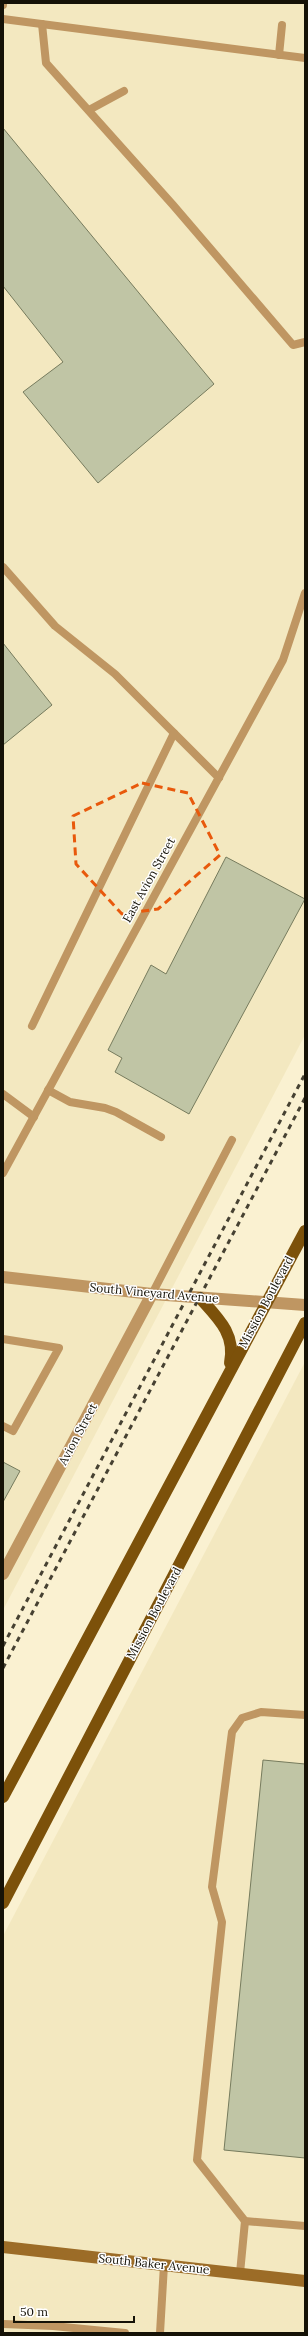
<svg xmlns="http://www.w3.org/2000/svg" width="308" height="2336" font-family="Lora,serif">
<style>
.built{fill:#f3e8c0}
.building{fill:#c0c5a5;stroke:#767b5d}
.lines{fill:none;stroke-linecap:round;stroke-linejoin:round}
.lane{stroke:#bf9662;stroke-width:8}
.street{stroke:#bf9662;stroke-width:12}
.secondary{stroke:#9c6c27;stroke-width:12}
.primary{stroke:#7c510a;stroke-width:12}
.rail{stroke:#464132;stroke-width:3;stroke-dasharray:5 5;stroke-linecap:butt}
.marked{fill:none;stroke:#e8590c;stroke-width:3;stroke-dasharray:8 5;stroke-linejoin:round}
.labels{text-anchor:middle;stroke-width:3;stroke-linejoin:round;paint-order:stroke}
.street-label{font-size:12px;fill:#151207;stroke:#fff}
</style>
<rect width="100%" height="100%" fill="#faf1d1"/>
<g class="built">
<polygon points="3,3 305,3 305,1035 3,1610"/>
<polygon points="305,1362 305,2333 3,2333 3,1936"/>
</g>
<g class="building">
<polygon points="3,128 214,384 98,483 23,392 63,362 3,286"/>
<polygon points="3,643 52,705 3,745"/>
<polygon points="226,857 305,899 189,1114 115,1072 122,1058 108,1050 151,965 166,974"/>
<polygon points="3,1462 20,1471 3,1502"/>
<polygon points="263,1760 305,1764 305,2158 224,2150"/>
</g>
<g class="lines">
<g class="lane">
<polyline points="3,5 3,3"/>
<polyline points="3,19 305,58"/>
<polyline points="42,24 46,63 173,205 293,345 305,342"/>
<polyline points="279,55 282,25"/>
<polyline points="89,110 124,91"/>
<polyline points="3,567 55,626 115,674 219,778"/>
<polyline points="32,1026 174,733"/>
<polyline points="48,1090 70,1102 105,1108 116,1112 161,1137"/>
<polyline points="3,1094 34,1117"/>
<polyline points="3,1173 283,660 305,593"/>
<polyline points="152,1294 232,1140"/>
<polyline points="3,1339 59,1348 13,1431 3,1426"/>
<polyline points="305,1715 261,1712 242,1718 232,1732 212,1887 222,1922 197,2160 245,2221 305,2226"/>
<polyline points="240,2273 245,2221"/>
<polyline points="3,2324 53,2326 125,2333"/>
<polyline points="160,2333 164,2265"/>
</g>
<g class="street">
<polyline points="3,1277 152,1294 305,1305"/>
<polyline points="3,1574 152,1294"/>
</g>
<polyline class="secondary" points="3,2247 305,2281"/>
<g class="primary">
<path d="M200,1298c18,20 36,36 30,65"/>
<polyline points="3,1797 305,1231"/>
<polyline points="3,1903 305,1323"/>
</g>
<g class="rail">
<polyline points="3,1646 305,1074"/>
<polyline points="3,1668 305,1098"/>
</g>
</g>
<path class="marked" d="M142,783l46,10 32,62 -62,54 -36,5 -46,-50 -3,-48z"/>
<g class="labels">
<g class="street-label">
<text transform="translate(149 880) rotate(-61)" y="4">East Avion Street</text>
<text transform="translate(154 1293) rotate(5)" y="4">South Vineyard Avenue</text>
<text transform="translate(266 1302) rotate(-62)" y="4">Mission Boulevard</text>
<text transform="translate(78 1434) rotate(-62)" y="4">Avion Street</text>
<text transform="translate(154 1613) rotate(-62)" y="4">Mission Boulevard</text>
<text transform="translate(154 2264) rotate(6)" y="4">South Baker Avenue</text>
</g>
</g>
<rect width="308" height="2336" fill="none" stroke="#151207" stroke-width="8"/>
<path d="M14 2316v6h120v-6" fill="none" stroke="#151207" stroke-width="2"/>
<text x="20" y="2316" font-size="12" fill="#151207" stroke="#ffffff" stroke-width="3" paint-order="stroke">50 m</text>
</svg>
